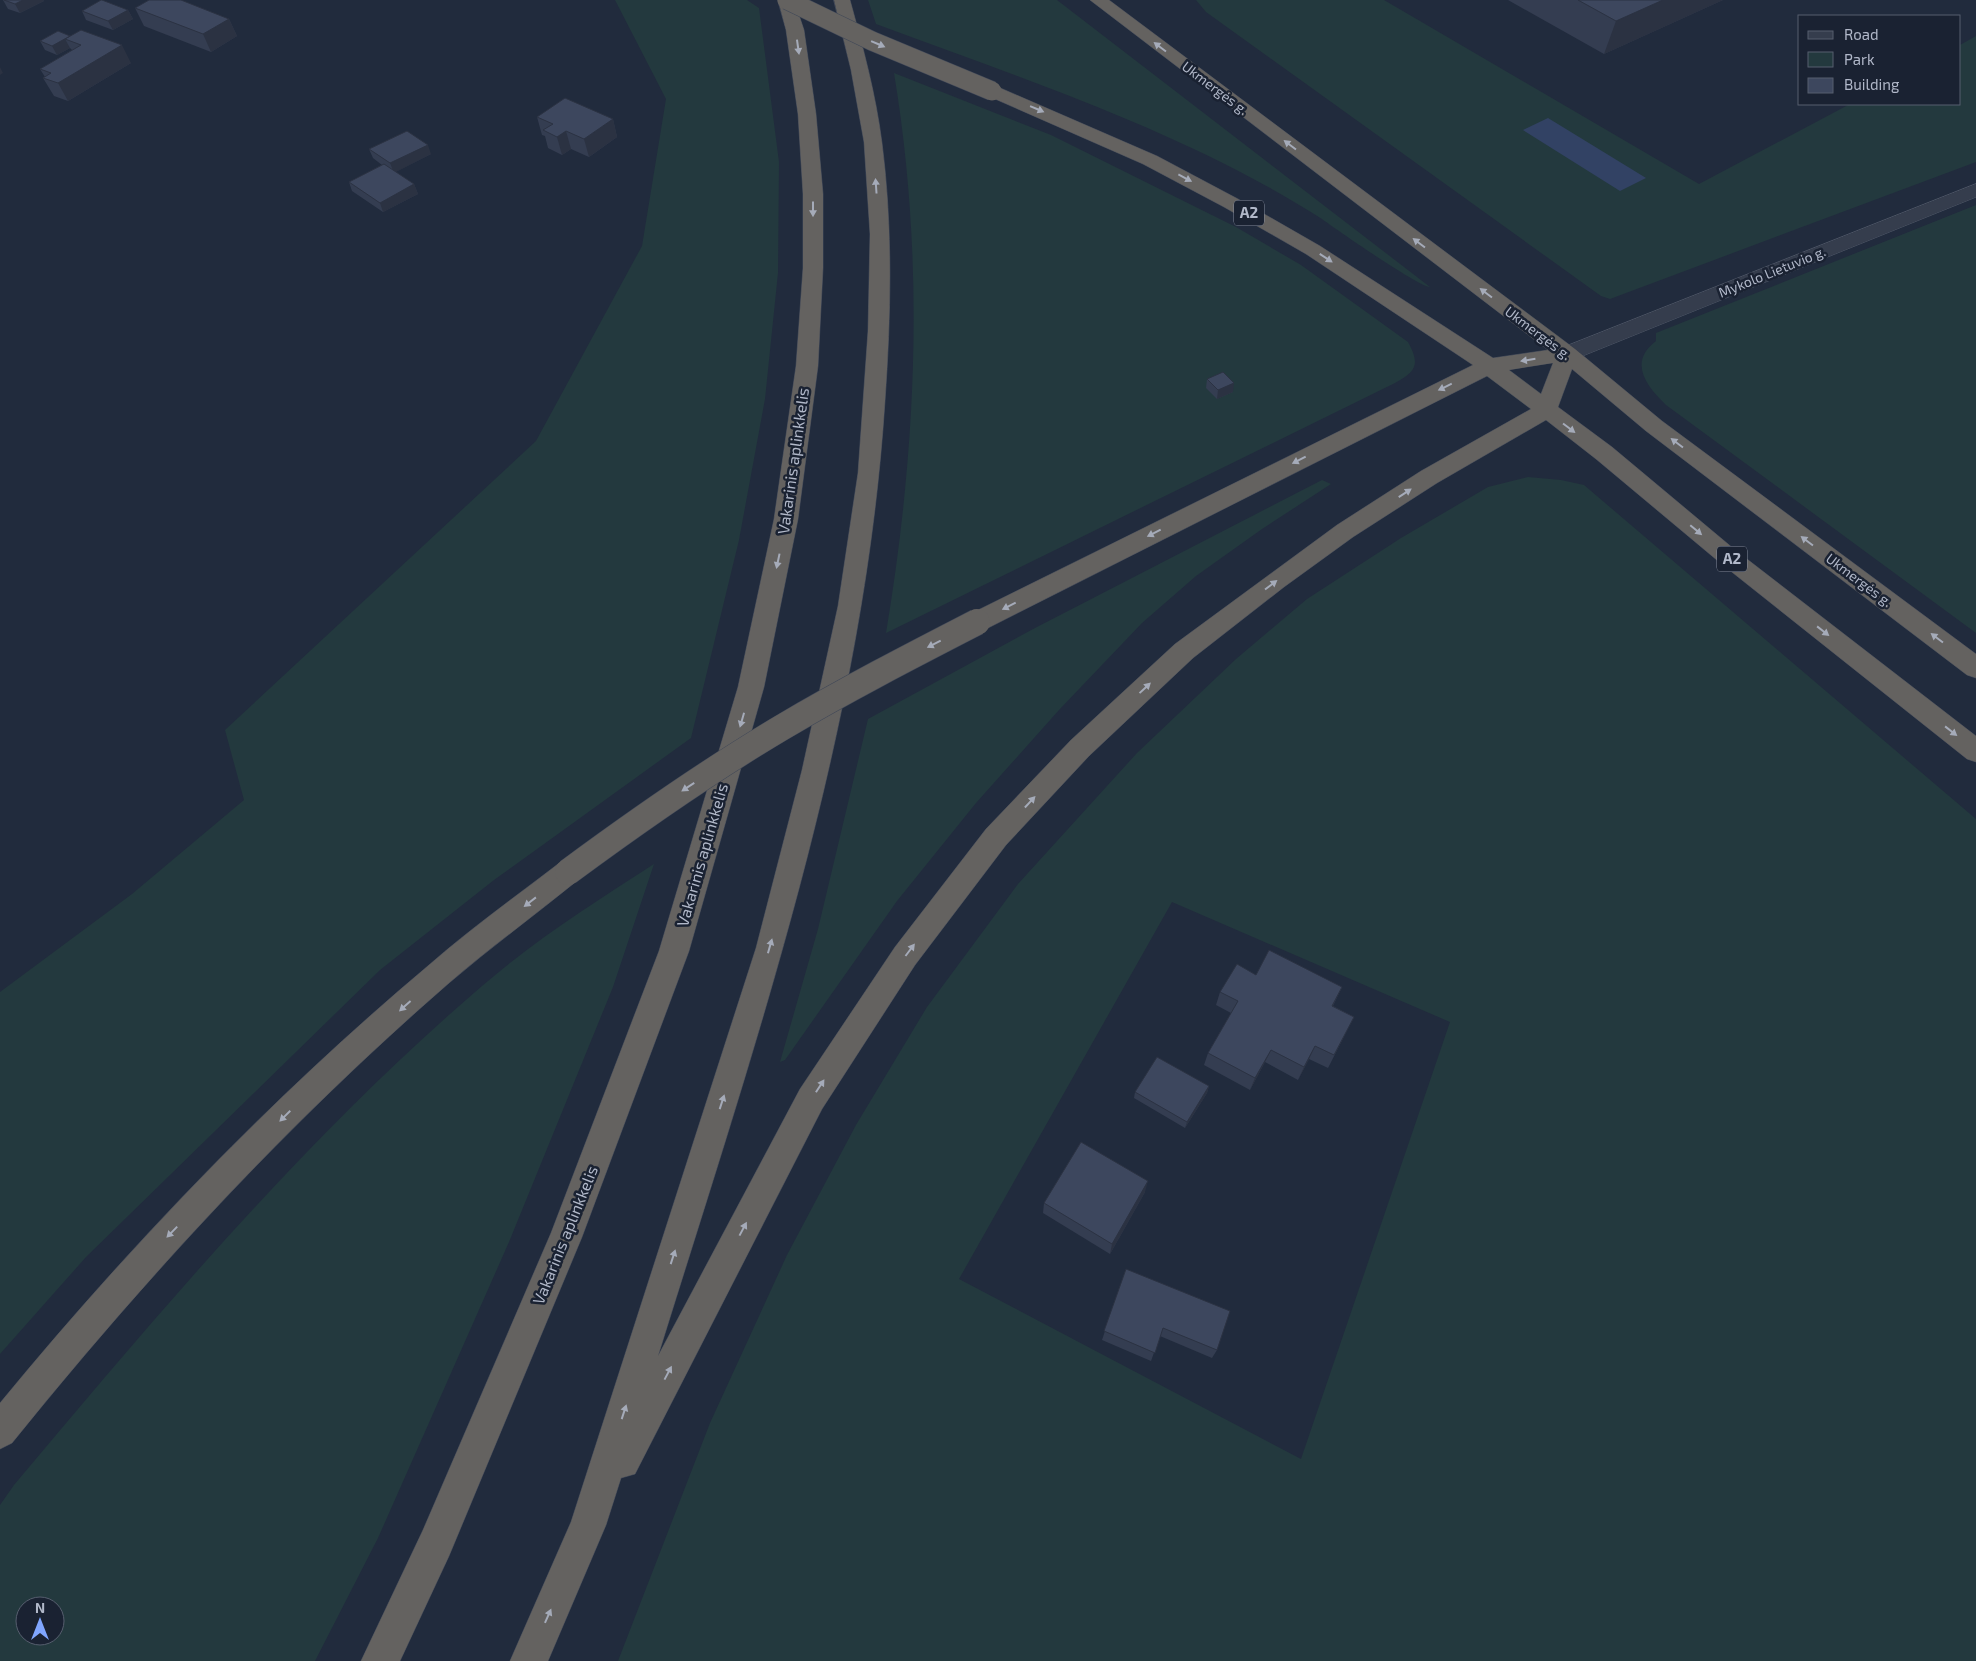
<svg xmlns="http://www.w3.org/2000/svg" width="1976" height="1661" font-family="'Exo 2',sans-serif">
<style>
.green{fill:#23393e;fill-rule:evenodd}
.water{fill:#324264}
.lines{fill:none;stroke-linecap:round;stroke-linejoin:round}
.minor-casing{stroke:#505868;stroke-width:1}
.trunk-casing{stroke:#404858;stroke-width:1}
.minor{fill:#353d4d;fill-rule:evenodd}
.trunk{fill:#646260;fill-rule:evenodd}
.trunk-bridge-far1-casing{stroke:#404858;stroke-width:20;stroke-linecap:butt}
.trunk-bridge-casing{stroke:#404858;stroke-width:27;stroke-linecap:butt}
.trunk-bridge-far1{stroke:#646260;stroke-width:19}
.trunk-bridge{stroke:#646260;stroke-width:26}
.wall{fill:#343d51}
.shaded-wall{fill:#2b3242}
.building{fill:#3d475e;stroke:#2b3242}
.oneway{fill:#a5abb9}
.labels{text-anchor:middle;stroke-width:5;stroke-linejoin:round;paint-order:stroke}
.far-street-label{font-size:14px;fill:#b1b8c9;stroke:#1a2232}
.shield{fill:#1a2232;stroke:#848b9c;stroke-width:1}
.shield-label{font-size:15px;font-weight:bold;fill:#b1b8c9}
.street-label{font-size:16px;fill:#b1b8c9;stroke:#1a2232}
</style>
<rect width="100%" height="100%" fill="#212b3d"/>
<g class="green">
<polygon points="615,0 747,0 759,8 779,162 778,273 765,399 739,540 691,738 494,880 380,970 86,1257 0,1354 0,992 132,894 244,800 225,730 536,441 642,246 666,99"/>
<path d="M868,0h189l373,287c-11,0 -93,-57 -108,-68 -136,-87 -295,-139 -446,-195z"/>
<polygon points="1196,0 1384,0 1699,184 1850,104 1960,104 1960,45 1976,36 1976,162 1610,299 1601,296 1206,12"/>
<path d="M894,73l157,62 185,92 65,38 107,77c12,22 9,29 -13,41l-509,250c31,-186 39,-373 8,-560z"/>
<path d="M1976,205v428l-310,-228c-20,-19 -38,-43 -10,-64v-8z"/>
<path d="M1528,477l33,3 23,5 392,334v842h-1358l92,-238 77,-168 69,-130 71,-118 91,-123 119,-131 99,-94 71,-60 94,-61 87,-51zM1172,902l278,120 -149,437 -342,-180z"/>
<polygon points="1322,480 1331,484 1262,529 1196,576 1142,623 1059,710 976,803 897,901 785,1060 780,1062 818,929 868,719 1035,628"/>
<path d="M654,864l-41,123 -104,255 -131,296 -63,123h-315v-156l14,-20c146,-174 294,-350 468,-499 53,-46 113,-84 172,-122zM25,1606h30v30h-30z"/>
</g>
<polygon class="water" points="1548,118 1646,178 1620,191 1523,130"/>
<g class="lines">
<g class="minor-casing">
<polygon id="minor" points="1976,184 1976,197 1575,359 1567,361 1559,359 1556,354 1559,349"/>
</g>
<g class="trunk-casing">
<g id="trunk">
<polygon points="778,0 794,0 804,30 816,114 823,194 823,268 818,366 798,519 764,687 689,951 582,1237 449,1556 400,1661 361,1661 423,1530 551,1233 659,951 738,687 774,519 796,366 803,268 803,194 798,114 786,30"/>
<path d="M834,0h16c13,47 26,95 32,143 11,86 9,172 3,258 -21,329 -130,643 -227,955l142,-267 95,-142 91,-118 85,-89 104,-96 162,-119 84,-54 110,-62 -44,-33 -501,253 -9,2 -9,-2 -3,-7 3,-7 505,-250 -167,-111 -82,-47 -81,-43 -157,-69 -3,-4 3,-4h12l159,69 81,43 82,47 173,112 55,-8 -458,-350h19l466,349 87,72 314,233v24l-9,-3 -321,-244 -74,-62 -14,38 54,40 122,102 242,187v26l-9,-3 -249,-198 -122,-102 -50,-39 -109,63 -84,54 -69,50 -91,71 -104,98 -83,89 -91,120 -93,144 -187,365 -14,4 -15,47 -58,136h-38l61,-139 185,-574 46,-178 36,-164 20,-133 10,-142 2,-97 -6,-92 -13,-72zM1553,363l-12,31 -32,-24z"/>
<path d="M568,860l10,4 4,8 -4,8c-43,35 -87,67 -129,103 -160,139 -304,295 -437,460l-12,6v-46c130,-158 272,-306 429,-438 41,-36 86,-68 129,-101z"/>
</g>
</g>
<use href="#minor" class="minor"/>
<use href="#trunk" class="trunk"/>
<g class="trunk-bridge-far1-casing">
<polyline id="trunk-bridge-far1" points="787,0 872,41 992,91"/>
</g>
<g class="trunk-bridge-casing">
<path id="trunk-bridge" d="M568,872c69,-51 139,-100 213,-144 64,-38 130,-72 196,-106"/>
</g>
<use href="#trunk-bridge-far1" class="trunk-bridge-far1"/>
<use href="#trunk-bridge" class="trunk-bridge"/>
</g>
<g class="wall">
<polygon points="3,0 43,0 44,1 20,13 8,9"/>
<polygon points="1508,0 1723,0 1604,54"/>
<polygon points="135,8 229,19 237,36 211,52 144,26"/>
<polygon points="128,10 133,19 113,30 86,20 82,11"/>
<polygon points="58,31 131,63 68,101 54,96 43,78 45,77 40,69 72,50 70,48 57,55 45,50 40,41"/>
<polygon points="537,117 613,119 617,137 589,157 571,149 562,155 548,148 545,136 542,135"/>
<polygon points="369,149 431,154 395,172 414,184 418,194 383,212 352,191 349,182 382,165 373,158"/>
<polygon points="1207,379 1233,392 1217,399 1206,388"/>
<polygon points="1342,987 1333,1006 1354,1017 1328,1068 1309,1059 1298,1080 1265,1062 1250,1090 1204,1065 1208,1053 1231,1013 1216,1005 1220,992"/>
<polygon points="1209,1086 1207,1093 1185,1128 1134,1098 1135,1092"/>
<polygon points="1145,1192 1110,1254 1043,1213 1044,1203"/>
<polygon points="1126,1269 1217,1350 1212,1358 1160,1336 1151,1361 1102,1340"/>
</g>
<g class="shaded-wall">
<polygon points="23,0 43,0 44,1 20,13 15,4"/>
<polygon points="1663,0 1723,0 1604,54 1616,21"/>
<polygon points="128,10 133,19 113,30 108,21"/>
<polygon points="229,19 237,36 211,52 203,34"/>
<polygon points="70,36 65,39 70,48 57,55 52,46"/>
<polygon points="122,45 131,63 68,101 58,83"/>
<polygon points="0,67 3,73 0,75"/>
<polygon points="613,119 617,137 589,157 584,139"/>
<polygon points="566,131 571,149 562,155 557,137"/>
<polygon points="428,145 431,154 394,173 390,163"/>
<polygon points="414,184 418,194 383,212 380,203"/>
<polygon points="1234,383 1233,392 1217,399 1218,390"/>
<polygon points="1315,1046 1309,1059 1298,1080 1304,1067"/>
<polygon points="1271,1050 1265,1062 1250,1090 1255,1078"/>
<polygon points="1209,1086 1207,1093 1185,1128 1187,1122"/>
<polygon points="1148,1181 1145,1192 1110,1254 1112,1244"/>
</g>
<g class="building">
<polygon points="4,0 23,0 15,4"/>
<polygon points="101,0 102,0 128,10 108,21 82,11"/>
<polygon points="149,0 181,0 229,19 203,34 135,8"/>
<polygon points="1578,0 1663,0 1616,21"/>
<polygon points="81,30 122,45 58,83 43,78 51,73 40,69 81,45 65,39"/>
<polygon points="58,31 70,36 52,46 40,41"/>
<polygon points="565,98 613,119 584,139 566,131 557,137 543,130 553,124 537,117"/>
<polygon points="407,131 428,145 390,163 369,149"/>
<polygon points="384,164 414,184 380,203 349,182"/>
<polygon points="1223,372 1234,383 1218,390 1207,379"/>
<polygon points="1269,950 1342,987 1332,1006 1354,1017 1334,1055 1315,1046 1304,1067 1271,1050 1255,1078 1208,1053 1238,1001 1220,992 1237,964 1256,975"/>
<polygon points="1157,1057 1209,1086 1187,1122 1135,1092"/>
<polygon points="1081,1142 1148,1181 1112,1244 1044,1203"/>
<polygon points="1126,1269 1230,1311 1217,1350 1163,1328 1155,1353 1104,1331"/>
</g>
<defs><path id="oneway-solid" d="M-6-.8H1V-3.2L6.5 0L1 3.2V.8H-6Z" transform="scale(1.25)"/></defs>
<g class="oneway">
<use href="#oneway-solid" transform="translate(878 44) rotate(23)"/>
<use href="#oneway-solid" transform="translate(798 47) rotate(82)"/>
<use href="#oneway-solid" transform="translate(1160 47) rotate(-143)"/>
<use href="#oneway-solid" transform="translate(1037 109) rotate(23)"/>
<use href="#oneway-solid" transform="translate(1290 145) rotate(-143)"/>
<use href="#oneway-solid" transform="translate(1185 178) rotate(28)"/>
<use href="#oneway-solid" transform="translate(876 186) rotate(-94)"/>
<use href="#oneway-solid" transform="translate(813 209) rotate(90)"/>
<use href="#oneway-solid" transform="translate(1419 243) rotate(-143)"/>
<use href="#oneway-solid" transform="translate(1326 258) rotate(33)"/>
<use href="#oneway-solid" transform="translate(1486 293) rotate(-143)"/>
<use href="#oneway-solid" transform="translate(1528 360) rotate(171)"/>
<use href="#oneway-solid" transform="translate(1445 387) rotate(154)"/>
<use href="#oneway-solid" transform="translate(1569 428) rotate(37)"/>
<use href="#oneway-solid" transform="translate(1677 443) rotate(-143)"/>
<use href="#oneway-solid" transform="translate(1299 460) rotate(153)"/>
<use href="#oneway-solid" transform="translate(1405 493) rotate(-33)"/>
<use href="#oneway-solid" transform="translate(1696 530) rotate(40)"/>
<use href="#oneway-solid" transform="translate(1154 533) rotate(153)"/>
<use href="#oneway-solid" transform="translate(1807 541) rotate(-143)"/>
<use href="#oneway-solid" transform="translate(778 561) rotate(102)"/>
<use href="#oneway-solid" transform="translate(1271 585) rotate(-37)"/>
<use href="#oneway-solid" transform="translate(1009 606) rotate(153)"/>
<use href="#oneway-solid" transform="translate(1823 631) rotate(38)"/>
<use href="#oneway-solid" transform="translate(1937 638) rotate(-143)"/>
<use href="#oneway-solid" transform="translate(934 644) rotate(153)"/>
<use href="#oneway-solid" transform="translate(1145 688) rotate(-43)"/>
<use href="#oneway-solid" transform="translate(742 720) rotate(106)"/>
<use href="#oneway-solid" transform="translate(1951 731) rotate(38)"/>
<use href="#oneway-solid" transform="translate(688 787) rotate(147)"/>
<use href="#oneway-solid" transform="translate(1030 802) rotate(-47)"/>
<use href="#oneway-solid" transform="translate(530 902) rotate(142)"/>
<use href="#oneway-solid" transform="translate(770 946) rotate(-74)"/>
<use href="#oneway-solid" transform="translate(910 950) rotate(-53)"/>
<use href="#oneway-solid" transform="translate(405 1006) rotate(138)"/>
<use href="#oneway-solid" transform="translate(820 1086) rotate(-57)"/>
<use href="#oneway-solid" transform="translate(722 1102) rotate(-72)"/>
<use href="#oneway-solid" transform="translate(285 1116) rotate(135)"/>
<use href="#oneway-solid" transform="translate(743 1229) rotate(-62)"/>
<use href="#oneway-solid" transform="translate(172 1232) rotate(134)"/>
<use href="#oneway-solid" transform="translate(673 1257) rotate(-72)"/>
<use href="#oneway-solid" transform="translate(668 1373) rotate(-62)"/>
<use href="#oneway-solid" transform="translate(624 1412) rotate(-72)"/>
<use href="#oneway-solid" transform="translate(548 1616) rotate(-66)"/>
</g>
<g class="labels">
<g class="far-street-label">
<text transform="translate(1215 88) rotate(37)" y="5">Ukmergės g.</text>
<text transform="translate(1772 272) rotate(-22)" y="5">Mykolo Lietuvio g.</text>
<text transform="translate(1538 333) rotate(37)" y="5">Ukmergės g.</text>
<text transform="translate(1859 580) rotate(37)" y="5">Ukmergės g.</text>
</g>
<g class="shield">
<rect x="1234" y="200.5" width="30" height="25" rx="4"/>
<rect x="1717" y="546.5" width="30" height="25" rx="4"/>
</g>
<g class="shield-label">
<text x="1249" y="218">A2</text>
<text x="1732" y="564">A2</text>
</g>
<g class="street-label">
<text transform="translate(793 461) rotate(-82)" y="6">Vakarinis aplinkkelis</text>
<text transform="translate(702 855) rotate(-74)" y="6">Vakarinis aplinkkelis</text>
<text transform="translate(565 1235) rotate(-68)" y="6">Vakarinis aplinkkelis</text>
</g>
</g>
<rect x="1798" y="15" width="162" height="90" fill="#1a2232" stroke="#565e6e"/>
<rect x="1808" y="31" width="25" height="8" fill="#353d4d" stroke="#565e6e"/>
<text x="1844" y="40" font-size="15" fill="#b1b8c9">Road</text>
<rect x="1808" y="52" width="25" height="15" fill="#23393e" stroke="#565e6e"/>
<text x="1844" y="65" font-size="15" fill="#b1b8c9">Park</text>
<rect x="1808" y="78" width="25" height="15" fill="#3d475e" stroke="#565e6e"/>
<text x="1844" y="90" font-size="15" fill="#b1b8c9">Building</text>
<g transform="translate(40 1621)"><circle r="24" fill="#1a2232" stroke="#565e6e"/>
<path d="M0-4L9 19L0 12L-9 19Z" fill="#80a6ff"/>
<text y="-8" font-size="14" font-weight="bold" text-anchor="middle" fill="#b1b8c9">N</text>
</g>
</svg>
